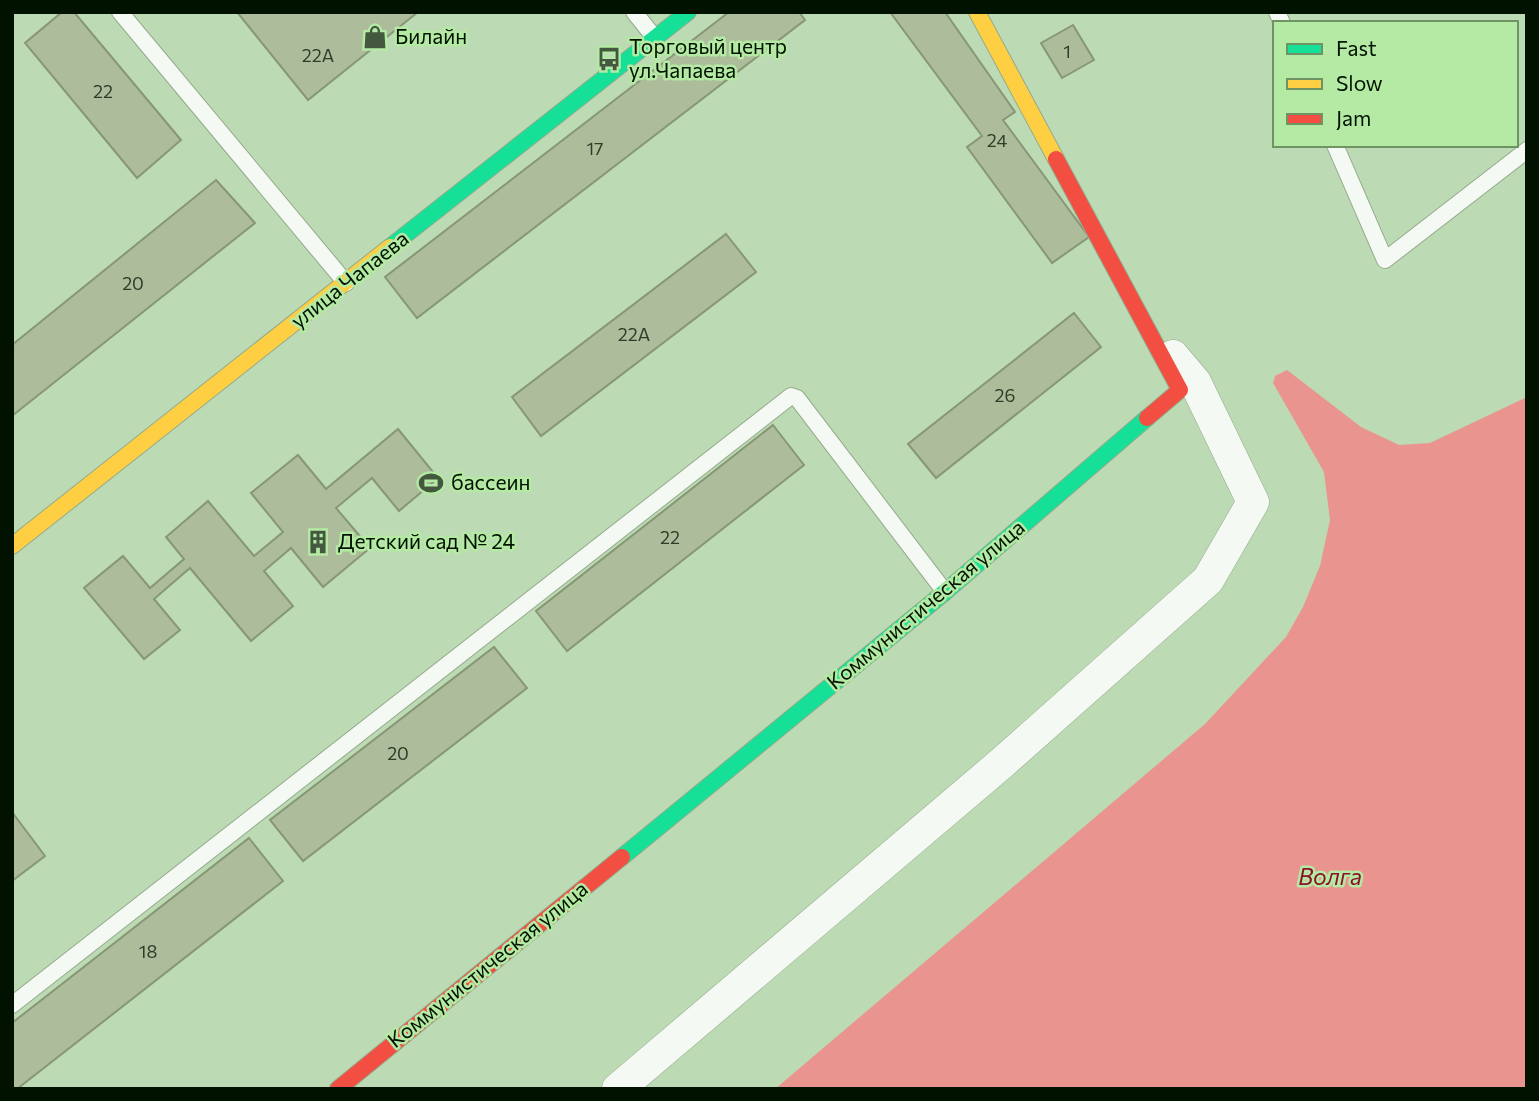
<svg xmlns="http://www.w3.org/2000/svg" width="1539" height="1101" font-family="Commissioner,sans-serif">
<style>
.water{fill:#e9948e}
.building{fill:#adbd9c;stroke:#879775;stroke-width:2}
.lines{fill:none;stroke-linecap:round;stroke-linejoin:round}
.lane-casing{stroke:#94ab8c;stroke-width:18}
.street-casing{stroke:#94ab8c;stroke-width:33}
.fast-casing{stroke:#94ab8c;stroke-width:18}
.slow-casing{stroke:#94ab8c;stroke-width:18}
.jam-casing{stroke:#94ab8c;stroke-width:18}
.lane{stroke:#f5f9f4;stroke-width:16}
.street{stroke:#f5f9f4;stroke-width:32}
.fast{stroke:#16e098;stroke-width:16}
.slow{stroke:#ffcf43;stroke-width:16}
.jam{stroke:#f24e42;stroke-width:16}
.labels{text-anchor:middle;stroke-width:5;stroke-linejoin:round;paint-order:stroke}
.number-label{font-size:18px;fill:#2d3d27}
.poi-label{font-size:21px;fill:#021200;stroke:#b4eaa3;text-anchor:start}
.street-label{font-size:21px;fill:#021200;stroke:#b4eaa3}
.water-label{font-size:23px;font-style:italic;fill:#8d1129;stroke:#b4eaa3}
</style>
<rect width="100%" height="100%" fill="#bcdab3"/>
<polygon class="water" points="1287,370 1361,427 1399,445 1430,443 1527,397 1527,1089 775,1089 1205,724 1286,637 1303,607 1320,566 1330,520 1324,472 1273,383 1275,376"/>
<g class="building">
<polygon points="62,12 74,12 181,140 137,178 25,43"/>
<polygon points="237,12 418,12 308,100"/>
<polygon points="729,12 799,12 805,20 417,318 385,277"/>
<polygon points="890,12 945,12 1015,112 1003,120 1089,237 1052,263 967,147 982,136"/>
<polygon points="1073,25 1094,60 1062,78 1041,43"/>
<polygon points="216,180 255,223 12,416 12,345"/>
<polygon points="726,234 756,272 541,436 512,397"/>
<polygon points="1074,313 1101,347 936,478 908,444"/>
<polygon points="773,425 804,465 567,651 536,611"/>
<polygon points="398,429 438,478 399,511 372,478 336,508 370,548 323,587 291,548 264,571 293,606 251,641 190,568 154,599 180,630 144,659 84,588 123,556 150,588 184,559 166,537 208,501 254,556 283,532 251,493 298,455 326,489"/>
<polygon points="494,647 527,688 303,861 270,820"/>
<polygon points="12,812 45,856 12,881"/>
<polygon points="249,838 283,881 17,1089 12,1089 12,1023"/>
</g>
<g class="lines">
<g class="lane-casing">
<g id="lane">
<polyline points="120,12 346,283"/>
<polyline points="634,12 655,38"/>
<polyline points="1277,12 1282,23"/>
<polyline points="1335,145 1385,260 1527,150"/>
<polyline points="12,1005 791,396 797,398 945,592"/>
</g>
</g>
<g class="street-casing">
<polyline id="street" points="618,1089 1003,762 1208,580 1253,502 1195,382 1173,356"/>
</g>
<g class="fast-casing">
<g id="fast">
<polyline points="390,247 688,12"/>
<polyline points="622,857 945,592 1147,418"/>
</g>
</g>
<g class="slow-casing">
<g id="slow">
<polyline points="977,12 1056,159"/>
<polyline points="12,546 390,247"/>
</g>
</g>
<g class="jam-casing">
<g id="jam">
<polyline points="1056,159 1180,390 1147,418"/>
<polyline points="338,1089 622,857"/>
</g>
</g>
<use href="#lane" class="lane"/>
<use href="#street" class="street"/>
<use href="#fast" class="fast"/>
<use href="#slow" class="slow"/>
<use href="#jam" class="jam"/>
</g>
<defs>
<g id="shop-bare" transform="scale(1.89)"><path d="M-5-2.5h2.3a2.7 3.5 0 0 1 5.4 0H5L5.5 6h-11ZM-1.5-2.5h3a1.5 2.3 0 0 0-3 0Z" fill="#43583f" stroke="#b4eaa3" stroke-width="2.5" paint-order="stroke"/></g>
<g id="bus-bare" transform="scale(1.89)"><path d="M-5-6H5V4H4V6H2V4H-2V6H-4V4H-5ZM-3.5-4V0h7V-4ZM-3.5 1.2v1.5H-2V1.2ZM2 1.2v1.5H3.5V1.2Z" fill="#43583f" stroke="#b4eaa3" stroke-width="2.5" paint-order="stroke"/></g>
<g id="stadium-bare" transform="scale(1.89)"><path d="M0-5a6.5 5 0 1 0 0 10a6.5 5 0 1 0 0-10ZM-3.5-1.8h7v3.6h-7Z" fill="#43583f" stroke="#b4eaa3" stroke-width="2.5" paint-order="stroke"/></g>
<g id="building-bare" transform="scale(1.89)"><path d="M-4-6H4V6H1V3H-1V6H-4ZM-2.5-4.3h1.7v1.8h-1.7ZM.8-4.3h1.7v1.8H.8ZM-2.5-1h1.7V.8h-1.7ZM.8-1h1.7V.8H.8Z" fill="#43583f" stroke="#b4eaa3" stroke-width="2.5" paint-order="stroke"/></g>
</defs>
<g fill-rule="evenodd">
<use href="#shop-bare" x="375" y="37"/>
<use href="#bus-bare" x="609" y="59"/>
<use href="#stadium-bare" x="431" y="483"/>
<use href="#building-bare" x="318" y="542"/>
</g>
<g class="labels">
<g class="number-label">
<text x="1067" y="58">1</text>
<text x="318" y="62">22А</text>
<text x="103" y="98">22</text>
<text x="997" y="147">24</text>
<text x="595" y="155">17</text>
<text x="133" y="290">20</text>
<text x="634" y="341">22А</text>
<text x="1005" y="402">26</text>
<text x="670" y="544">22</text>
<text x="398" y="760">20</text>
<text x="148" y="958">18</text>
</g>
<g class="poi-label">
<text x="395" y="44">Билайн</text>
<text x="629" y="54">Торговый центр<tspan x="629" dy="24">ул.Чапаева</tspan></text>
<text x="451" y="490">бассеин</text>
<text x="338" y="549">Детский сад № 24</text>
</g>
<g class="street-label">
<text transform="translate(350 280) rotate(-38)" y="7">улица Чапаева</text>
<text transform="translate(926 605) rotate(-40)" y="7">Коммунистическая улица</text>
<text transform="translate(488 965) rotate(-39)" y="7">Коммунистическая улица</text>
</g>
<g class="water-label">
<text x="1330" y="885">Волга</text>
</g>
</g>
<rect width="1539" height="1101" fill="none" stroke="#021200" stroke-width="28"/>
<rect x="1273" y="21" width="245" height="126" fill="#b4eaa3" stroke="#6d9462" stroke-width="2"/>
<rect x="1287" y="44" width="35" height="10" fill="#16e098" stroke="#6d9462" stroke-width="2"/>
<text x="1336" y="56" font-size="21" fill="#021200">Fast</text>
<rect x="1287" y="79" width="35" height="10" fill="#ffcf43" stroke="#6d9462" stroke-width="2"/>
<text x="1336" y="91" font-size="21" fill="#021200">Slow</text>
<rect x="1287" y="114" width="35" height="10" fill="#f24e42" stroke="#6d9462" stroke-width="2"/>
<text x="1336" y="126" font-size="21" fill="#021200">Jam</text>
</svg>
